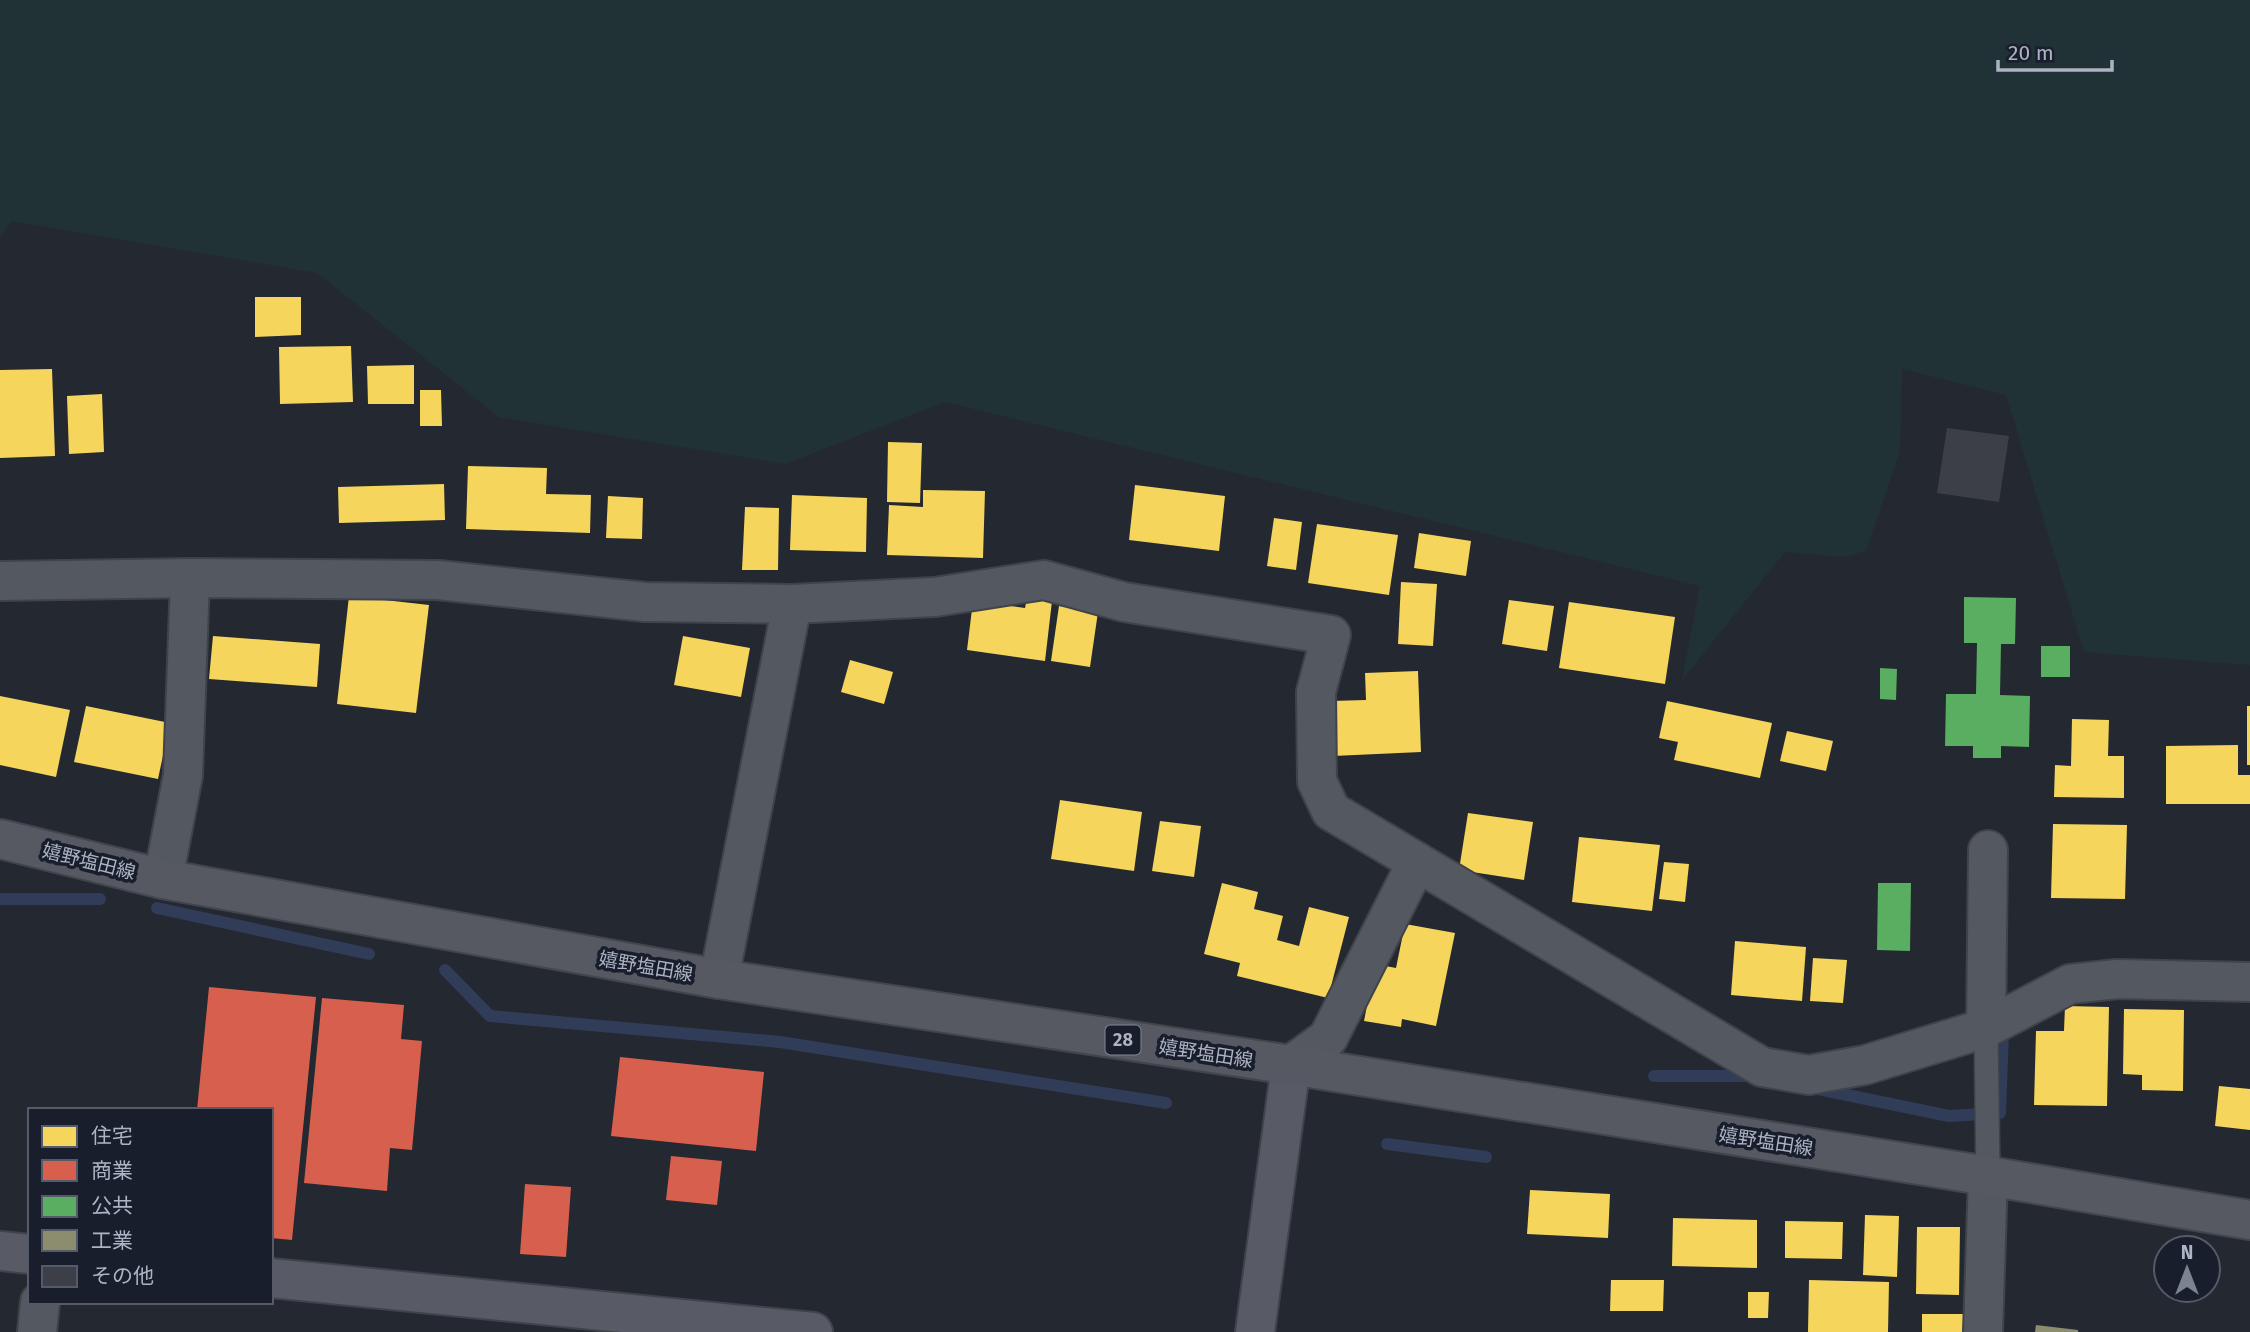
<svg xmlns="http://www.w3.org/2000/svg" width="2250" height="1332" font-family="'Fira Sans','Noto Sans JP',sans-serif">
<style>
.green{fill:#213236}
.homes{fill:#f6d55c}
.shops{fill:#d6604d}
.public{fill:#5aae61}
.industry{fill:#8c8c6e}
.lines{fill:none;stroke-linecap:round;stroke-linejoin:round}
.stream{stroke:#303c58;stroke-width:12}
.building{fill:#3c3f48}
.lane-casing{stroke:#40434a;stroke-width:26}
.street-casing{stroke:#40434a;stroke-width:42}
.secondary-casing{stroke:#40434a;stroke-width:42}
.primary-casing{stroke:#41454e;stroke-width:42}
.lane{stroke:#545860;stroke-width:23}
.street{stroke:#545860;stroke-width:38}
.secondary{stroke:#585b65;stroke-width:38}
.primary{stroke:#575962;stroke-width:38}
.labels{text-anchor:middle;stroke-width:7;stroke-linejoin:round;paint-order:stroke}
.shield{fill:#181e2b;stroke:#808696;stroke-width:2}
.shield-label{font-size:18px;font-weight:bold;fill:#adb3c4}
.street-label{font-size:19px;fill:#adb3c4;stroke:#181e2b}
</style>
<rect width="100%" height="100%" fill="#242831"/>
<polygon class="green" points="0,0 2250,0 2250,665 2084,652 2006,395 1902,369 1900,451 1866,551 1844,557 1785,552 1682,680 1700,586 945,402 785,464 499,417 317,273 12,221 0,237"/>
<g class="homes">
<polygon points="255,297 301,297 301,335 255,337"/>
<polygon points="351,346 353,402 280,404 279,347"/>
<polygon points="414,365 414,404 368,404 367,366"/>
<polygon points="52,369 55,456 0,458 0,370"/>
<polygon points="420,390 441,390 442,426 420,426"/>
<polygon points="102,394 104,452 69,454 67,396"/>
<polygon points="888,442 922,443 920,503 887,502"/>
<polygon points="468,466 547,468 546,494 591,495 590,533 466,529"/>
<polygon points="444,484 445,520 339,523 338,487"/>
<polygon points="1135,485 1225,496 1219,551 1129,540"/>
<polygon points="923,490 985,491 983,558 887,555 889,505 923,507"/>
<polygon points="792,495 867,498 866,552 790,550"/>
<polygon points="608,496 643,498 642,539 606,538"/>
<polygon points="745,507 779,508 778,570 742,570"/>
<polygon points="1274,518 1302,522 1296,570 1267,566"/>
<polygon points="1317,524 1398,535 1389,595 1308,583"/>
<polygon points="1419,533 1471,541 1466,576 1414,568"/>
<polygon points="1401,582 1437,584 1433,646 1398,644"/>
<polygon points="349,596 429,605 416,713 337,704"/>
<polygon points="1027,598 1052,601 1045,661 967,650 973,601 1025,608"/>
<polygon points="1509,600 1554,606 1547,651 1502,644"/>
<polygon points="1569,602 1675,617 1665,684 1559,668"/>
<polygon points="1059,606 1098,612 1090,667 1051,661"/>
<polygon points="213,636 320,644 317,687 209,679"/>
<polygon points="683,636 750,648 741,697 674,685"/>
<polygon points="850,660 893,672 884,704 841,692"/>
<polygon points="1418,671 1421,752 1333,756 1331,701 1366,700 1365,673"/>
<polygon points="0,696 70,710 56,777 0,765"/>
<polygon points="1667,701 1772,723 1760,778 1674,760 1678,742 1659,738"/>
<polygon points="86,706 170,723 158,779 74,762"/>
<rect x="2247" y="706" width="3" height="59"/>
<polygon points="2072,719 2109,720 2108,756 2124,756 2124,798 2054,797 2055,765 2071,766"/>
<polygon points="1787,731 1833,741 1826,771 1780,761"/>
<polygon points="2238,745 2238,775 2250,775 2250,804 2166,804 2166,746"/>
<polygon points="1060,800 1142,812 1134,871 1051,859"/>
<polygon points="1468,813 1533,822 1524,880 1459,870"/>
<polygon points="1160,821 1201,826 1194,877 1152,871"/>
<polygon points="2053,824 2127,825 2125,899 2051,898"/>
<polygon points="1579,837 1660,845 1652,911 1572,902"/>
<polygon points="1664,862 1689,864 1685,902 1659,899"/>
<polygon points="1222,883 1258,892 1254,909 1283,916 1277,940 1299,946 1309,907 1349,917 1328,998 1237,976 1240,963 1204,954"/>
<polygon points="1405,924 1455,933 1436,1026 1402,1019 1401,1027 1364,1021 1375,964 1396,968"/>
<polygon points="1735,941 1806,947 1802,1001 1731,995"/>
<polygon points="1813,958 1847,960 1843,1003 1810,1001"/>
<polygon points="2065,1006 2109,1007 2107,1106 2034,1105 2036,1031 2064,1031"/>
<polygon points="2124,1009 2184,1010 2183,1091 2142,1090 2142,1075 2123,1074"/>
<polygon points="2219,1086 2250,1089 2250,1130 2215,1126"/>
<polygon points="1530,1190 1610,1194 1608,1238 1527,1234"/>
<polygon points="1865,1215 1899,1216 1897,1277 1863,1275"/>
<polygon points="1673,1218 1757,1220 1757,1268 1672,1266"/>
<polygon points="1785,1221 1843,1222 1842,1259 1785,1258"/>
<polygon points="1917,1227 1960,1227 1959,1295 1916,1294"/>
<polygon points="1611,1280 1664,1280 1663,1311 1610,1311"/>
<polygon points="1809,1280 1889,1282 1888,1332 1808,1332"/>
<polygon points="1748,1292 1769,1292 1768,1318 1748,1318"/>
<rect x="1922" y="1314" width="41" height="18"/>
</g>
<g class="shops">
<polygon points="209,987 316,997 292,1240 271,1238 271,1110 197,1110"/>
<polygon points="322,998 404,1005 401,1039 422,1041 412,1150 390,1148 387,1191 304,1183"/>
<polygon points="620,1057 764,1072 756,1151 611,1136"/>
<polygon points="671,1156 722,1161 717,1205 666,1200"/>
<polygon points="525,1184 571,1187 566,1257 520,1254"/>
</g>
<g class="public">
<polygon points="1964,597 2016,598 2015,644 2001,644 2000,695 2030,696 2029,747 2001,746 2001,758 1973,758 1973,746 1945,746 1946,694 1976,694 1977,643 1964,643"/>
<rect x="2041" y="646" width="29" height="31"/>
<polygon points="1880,668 1897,669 1896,700 1880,699"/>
<polygon points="1878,883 1911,883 1910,951 1877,950"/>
</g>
<polygon class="industry" points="2036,1325 2078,1330 2078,1332 2035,1332"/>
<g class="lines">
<g class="stream">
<polyline points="0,899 100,899"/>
<polyline points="157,908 369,954"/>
<polyline points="445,970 490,1016 780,1042 1166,1103"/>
<polyline points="1654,1076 1755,1076"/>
<polyline points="1813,1088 1949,1116 2000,1113 2003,1034"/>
<polyline points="1387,1144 1486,1157"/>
</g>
</g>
<polygon class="building" points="1947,428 2009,436 1999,502 1937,493"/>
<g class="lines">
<g class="lane-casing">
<polyline id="lane" points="1986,1028 1988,1176"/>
</g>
<g class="street-casing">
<g id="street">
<polyline points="0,581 190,578 438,580 645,602 792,604 935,597 1044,580 1124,602 1331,635 1316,692 1317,781 1331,811 1762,1067 1809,1075 1865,1065 1986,1028 2070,984 2117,979 2250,982"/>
<polyline points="163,879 183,775 190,578"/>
<polyline points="719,979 792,604"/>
<polyline points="1986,1028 1988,850"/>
<polyline points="1291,1065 1328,1038 1417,862"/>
<polyline points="37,1332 40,1302"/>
<polyline points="1983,1332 1988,1176"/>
</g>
</g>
<g class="secondary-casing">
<g id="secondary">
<polyline points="0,1251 30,1254"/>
<polyline points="271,1278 813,1332"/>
<polyline points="1255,1332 1291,1065"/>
</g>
</g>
<g class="primary-casing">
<polyline id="primary" points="0,839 163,879 719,979 1291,1065 1988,1176 2250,1220"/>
</g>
<use href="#lane" class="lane"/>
<use href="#street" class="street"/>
<use href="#secondary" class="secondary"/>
<use href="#primary" class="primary"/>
</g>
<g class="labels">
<rect class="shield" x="1105.5" y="1025.5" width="35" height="29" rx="5"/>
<g class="shield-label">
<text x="1123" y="1046">28</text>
</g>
<g class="street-label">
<text transform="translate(89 861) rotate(14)" y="7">嬉野塩田線</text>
<text transform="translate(646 966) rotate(10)" y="7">嬉野塩田線</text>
<text transform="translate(1206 1053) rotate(9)" y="7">嬉野塩田線</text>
<text transform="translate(1766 1141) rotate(9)" y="7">嬉野塩田線</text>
</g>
</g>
<rect x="28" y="1108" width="245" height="196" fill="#181e2b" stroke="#545a68" stroke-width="2"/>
<rect x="42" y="1126" width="35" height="21" fill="#f6d55c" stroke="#545a68" stroke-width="2"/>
<text x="91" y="1143" font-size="21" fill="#adb3c4">住宅</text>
<rect x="42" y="1160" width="35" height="21" fill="#d6604d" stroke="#545a68" stroke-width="2"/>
<text x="91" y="1178" font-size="21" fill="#adb3c4">商業</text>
<rect x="42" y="1196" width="35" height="21" fill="#5aae61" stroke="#545a68" stroke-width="2"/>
<text x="91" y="1213" font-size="21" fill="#adb3c4">公共</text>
<rect x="42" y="1230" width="35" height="21" fill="#8c8c6e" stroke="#545a68" stroke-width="2"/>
<text x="91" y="1248" font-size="21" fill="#adb3c4">工業</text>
<rect x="42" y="1266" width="35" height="21" fill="#3c3f48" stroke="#545a68" stroke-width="2"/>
<text x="91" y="1283" font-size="21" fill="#adb3c4">その他</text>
<g transform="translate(2187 1269)"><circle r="33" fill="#181e2b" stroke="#545a68" stroke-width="2"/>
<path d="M0-5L12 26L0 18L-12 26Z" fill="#7d8291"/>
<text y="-10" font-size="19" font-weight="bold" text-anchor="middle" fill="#adb3c4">N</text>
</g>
<path d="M1998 60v10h114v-10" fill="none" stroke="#adb3c4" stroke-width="3.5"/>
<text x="2008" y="60" font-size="21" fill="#adb3c4" stroke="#181e2b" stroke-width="5" paint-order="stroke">20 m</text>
</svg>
